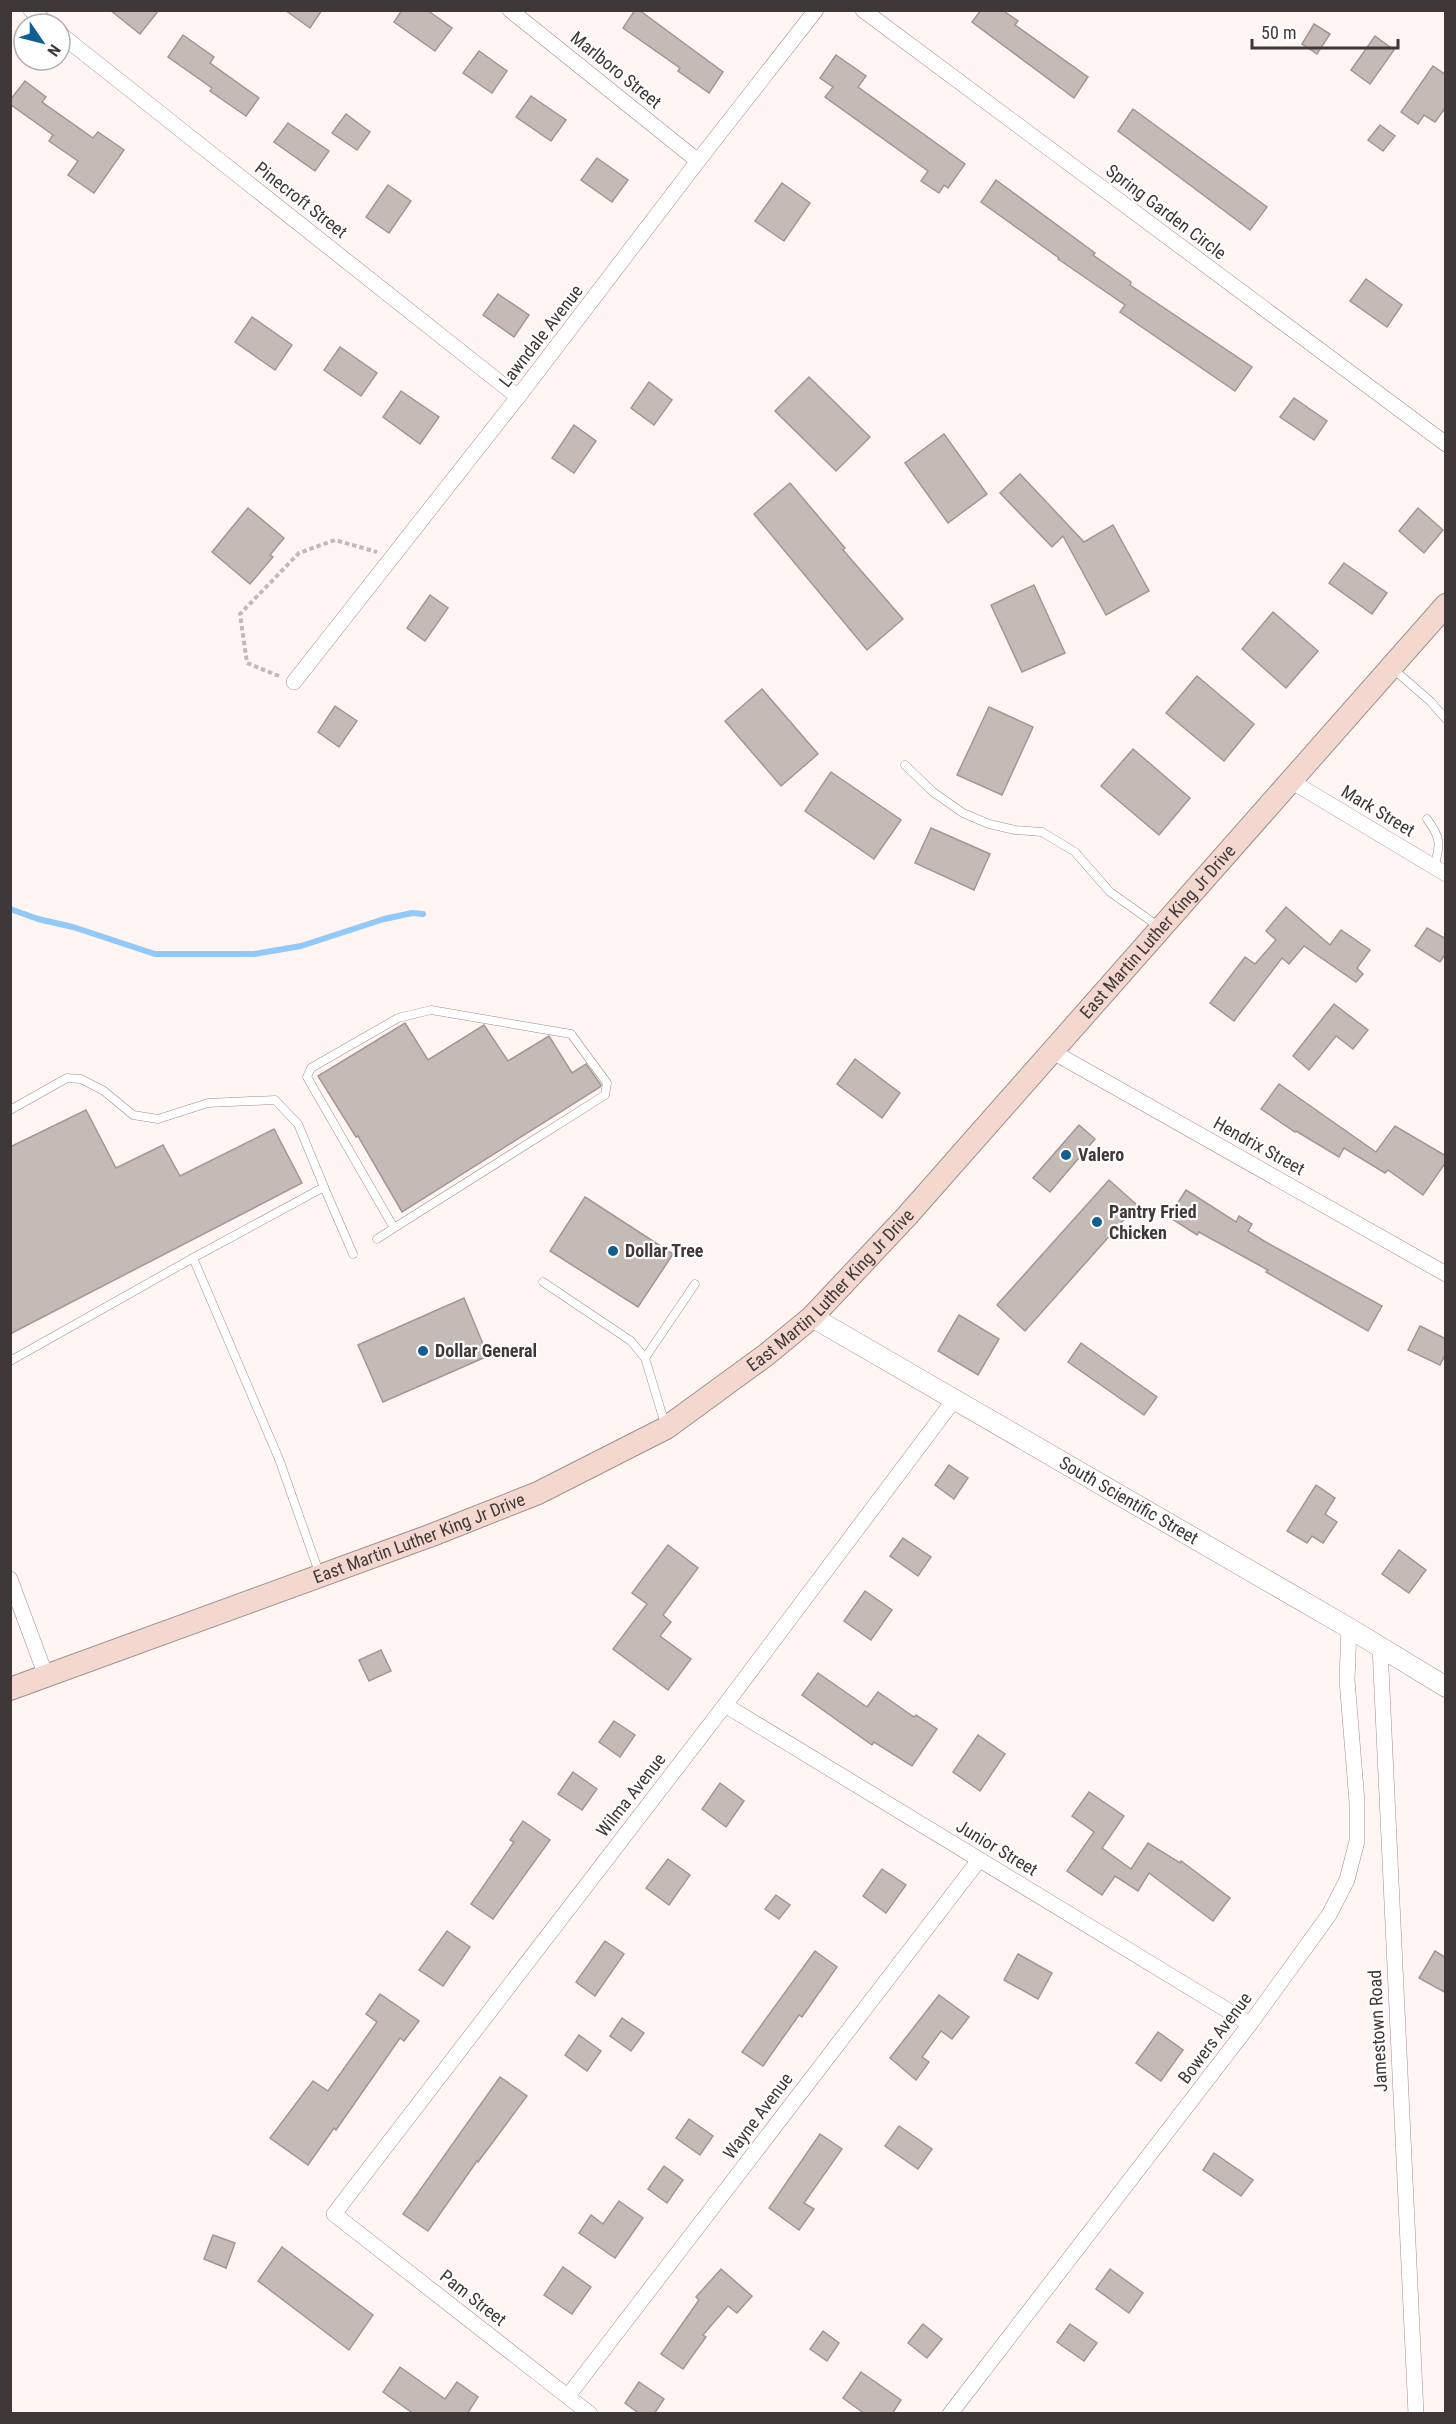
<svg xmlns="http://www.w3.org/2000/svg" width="1456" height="2424" font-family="'Roboto Condensed',sans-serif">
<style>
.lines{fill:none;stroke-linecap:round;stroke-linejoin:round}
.stream{stroke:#91cafa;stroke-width:6}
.building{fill:#c6bab7;stroke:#a29794;stroke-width:1.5}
.service-casing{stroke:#9c918e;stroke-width:9}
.minor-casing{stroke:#9c918e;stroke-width:16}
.tertiary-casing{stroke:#9c918e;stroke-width:21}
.secondary-casing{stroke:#9c918e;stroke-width:24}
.path{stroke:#c2bab7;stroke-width:4;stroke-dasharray:4.5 3;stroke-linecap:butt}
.service{stroke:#fff;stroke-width:8}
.minor{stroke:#fff;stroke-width:15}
.tertiary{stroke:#fff;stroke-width:20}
.secondary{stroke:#f4d8d0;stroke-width:22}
.poi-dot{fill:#115e91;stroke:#fff;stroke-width:2}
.labels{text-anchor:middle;stroke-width:4.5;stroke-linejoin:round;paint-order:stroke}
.street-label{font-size:18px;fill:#3e3938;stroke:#fff}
.poi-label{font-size:18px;font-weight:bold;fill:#3e3938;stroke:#fff;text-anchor:start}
</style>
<rect width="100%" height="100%" fill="#fff5f2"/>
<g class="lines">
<polyline class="stream" points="10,909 38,919 73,927 155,954 254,954 301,946 384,919 412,913 423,914"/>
</g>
<g class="building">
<polygon points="110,10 159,10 140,34"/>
<polygon points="285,10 322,10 310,28"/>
<polygon points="402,10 427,10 452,28 435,51 394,22"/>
<polygon points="635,10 639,10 723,72 709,93 678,71 680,68 623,28"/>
<polygon points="981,10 1002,10 1018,21 1015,25 1088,77 1074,98 972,22"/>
<polygon points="1314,24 1330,34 1317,54 1302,44"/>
<polygon points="183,35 214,57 210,63 259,98 246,116 210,91 212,88 168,57"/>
<polygon points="1375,36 1394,50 1370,84 1351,70"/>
<polygon points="479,51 507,71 492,93 463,73"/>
<polygon points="836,55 866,76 858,87 965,164 948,188 944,185 939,193 921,181 928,171 825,97 833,87 820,78"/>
<polygon points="1433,66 1446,75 1446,107 1435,122 1424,115 1418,124 1401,112"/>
<polygon points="25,81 46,97 42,102 93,138 98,132 124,150 94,193 68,175 78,161 49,141 53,135 10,104 10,100"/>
<polygon points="531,96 566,120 551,141 516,117"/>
<polygon points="1133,109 1267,207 1250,230 1118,131"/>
<polygon points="346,114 370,132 357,150 332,133"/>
<polygon points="288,123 329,151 315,171 274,142"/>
<polygon points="1380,125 1395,136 1383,151 1368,140"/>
<polygon points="597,158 628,180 612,202 581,180"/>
<polygon points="996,180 1095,253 1093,255 1131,282 1130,285 1252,367 1235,391 1120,312 1125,305 1058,259 1059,258 981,202"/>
<polygon points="782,183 810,203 784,241 755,221"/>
<polygon points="388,185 411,201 389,233 366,217"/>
<polygon points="1366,279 1402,305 1387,327 1350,301"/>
<polygon points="498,294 529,315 514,337 483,315"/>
<polygon points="252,317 292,345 275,370 235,342"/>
<polygon points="340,347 377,373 361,396 324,370"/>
<polygon points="809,377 870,437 836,471 775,411"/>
<polygon points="649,382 672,400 654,425 631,408"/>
<polygon points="401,391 439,417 420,444 383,417"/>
<polygon points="1294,398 1327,421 1314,440 1280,417"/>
<polygon points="574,425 596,441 574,473 552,458"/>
<polygon points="944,434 987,494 948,523 905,463"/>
<polygon points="1020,474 1084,542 1113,525 1149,591 1106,615 1063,536 1052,547 1000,493"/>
<polygon points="790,483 845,548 843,550 903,619 867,650 754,514"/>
<polygon points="248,508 284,538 270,555 273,557 250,584 212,552"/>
<polygon points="1418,508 1443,530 1424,553 1399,531"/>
<polygon points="1344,563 1387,593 1372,614 1329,583"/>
<polygon points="1034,585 1065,653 1022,672 991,605"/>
<polygon points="430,595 448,608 425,641 407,628"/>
<polygon points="1273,612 1318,651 1286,688 1242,649"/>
<polygon points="1197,676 1254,724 1224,761 1166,713"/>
<polygon points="762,689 818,754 781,786 725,721"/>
<polygon points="335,706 357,721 339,747 318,732"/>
<polygon points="989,707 1033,727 1002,795 957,775"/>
<polygon points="1133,749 1190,798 1159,835 1101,786"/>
<polygon points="831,772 901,820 874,859 805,811"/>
<polygon points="931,828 990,854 974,890 915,863"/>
<polygon points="1286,907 1330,945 1341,930 1370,950 1357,968 1363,974 1356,982 1304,946 1289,964 1282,958 1234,1021 1210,1003 1245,957 1255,964 1276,940 1266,931"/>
<polygon points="1427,928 1446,939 1446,953 1440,962 1415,946"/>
<polygon points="1334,1004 1368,1030 1353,1049 1336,1036 1309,1070 1293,1056"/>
<polygon points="405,1023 428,1060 484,1025 508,1061 549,1036 572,1073 586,1064 601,1085 600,1087 402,1212 358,1136 356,1137 318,1076"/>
<polygon points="855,1059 900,1093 882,1118 837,1084"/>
<polygon points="1279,1084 1376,1152 1395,1126 1446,1156 1446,1162 1423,1195 1388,1170 1385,1173 1344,1148 1339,1157 1296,1131 1295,1132 1261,1109"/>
<polygon points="86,1110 116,1168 163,1145 180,1176 274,1129 302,1183 10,1334 10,1147"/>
<polygon points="1079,1125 1095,1139 1050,1192 1033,1178"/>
<polygon points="1109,1180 1137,1205 1025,1331 997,1305"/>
<polygon points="1186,1190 1236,1222 1239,1216 1252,1224 1248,1231 1264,1241 1382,1306 1368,1331 1266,1272 1268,1270 1199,1232 1197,1235 1169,1217"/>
<polygon points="585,1197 673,1254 638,1307 550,1251"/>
<polygon points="464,1298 488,1356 383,1402 358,1345"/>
<polygon points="959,1315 999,1339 978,1375 938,1351"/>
<polygon points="1420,1326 1446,1339 1446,1353 1440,1365 1408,1350"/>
<polygon points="1081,1343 1157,1397 1144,1415 1068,1362"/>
<polygon points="949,1465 968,1478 954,1499 935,1485"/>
<polygon points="1316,1485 1335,1498 1325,1514 1337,1522 1323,1543 1312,1536 1307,1543 1287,1531"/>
<polygon points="903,1538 931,1557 918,1576 890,1556"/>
<polygon points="668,1545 698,1568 663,1615 671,1622 660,1636 691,1659 668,1690 613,1649 647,1604 632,1593"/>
<polygon points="1399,1550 1426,1570 1409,1593 1382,1574"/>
<polygon points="865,1591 892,1610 871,1640 844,1621"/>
<polygon points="381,1650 391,1671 369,1681 359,1660"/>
<polygon points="818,1673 867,1707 878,1692 914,1717 916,1715 937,1729 912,1766 874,1742 872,1745 802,1695"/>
<polygon points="614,1721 635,1735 620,1757 599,1742"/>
<polygon points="978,1735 1005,1754 980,1791 953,1772"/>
<polygon points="573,1772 597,1789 582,1810 558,1794"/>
<polygon points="720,1783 744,1801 726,1827 702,1809"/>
<polygon points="1089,1792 1124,1816 1102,1848 1131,1869 1148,1843 1180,1863 1181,1861 1230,1898 1213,1921 1149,1873 1138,1891 1115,1876 1102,1895 1067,1871 1094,1832 1072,1816"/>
<polygon points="523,1821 550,1840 493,1919 471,1904 514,1842 510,1840"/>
<polygon points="668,1859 690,1875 669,1905 646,1888"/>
<polygon points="882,1869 906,1885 886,1913 863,1896"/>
<polygon points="776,1895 790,1905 779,1919 765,1909"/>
<polygon points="447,1931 470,1947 443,1986 419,1970"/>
<polygon points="605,1941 624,1954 595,1996 576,1982"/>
<polygon points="815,1951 837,1967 802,2017 799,2015 763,2066 742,2052"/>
<polygon points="1435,1951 1446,1958 1446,1993 1419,1978"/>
<polygon points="1018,1954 1052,1973 1038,1999 1004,1980"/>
<polygon points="380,1994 419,2021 404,2041 400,2038 336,2130 334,2128 308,2165 270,2138 313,2081 328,2091 377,2022 366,2014"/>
<polygon points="939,1995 969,2017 952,2039 941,2031 922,2057 929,2062 916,2080 890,2058"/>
<polygon points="622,2018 644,2033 631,2051 610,2036"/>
<polygon points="1158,2032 1183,2050 1161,2081 1136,2063"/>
<polygon points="579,2035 601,2051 587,2071 565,2055"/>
<polygon points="500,2077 527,2096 478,2162 477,2161 428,2231 403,2214"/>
<polygon points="689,2119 713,2136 700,2155 676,2138"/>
<polygon points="899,2126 932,2149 918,2169 885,2146"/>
<polygon points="820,2134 842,2149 804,2203 814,2209 799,2230 769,2208"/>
<polygon points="1214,2153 1253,2180 1241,2196 1203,2170"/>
<polygon points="664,2166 683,2180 667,2203 648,2189"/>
<polygon points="619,2201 643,2218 615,2258 579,2233 591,2215 603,2224"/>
<polygon points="213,2235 235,2243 226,2268 204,2259"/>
<polygon points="282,2247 373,2315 349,2350 258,2281"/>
<polygon points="563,2267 591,2287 572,2314 544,2295"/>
<polygon points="721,2269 752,2296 737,2313 728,2306 703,2335 706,2337 683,2369 661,2354 699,2300 696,2297"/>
<polygon points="1110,2269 1143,2293 1129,2313 1096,2289"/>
<polygon points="923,2324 942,2339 927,2358 908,2343"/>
<polygon points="1070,2324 1097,2343 1084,2361 1057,2342"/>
<polygon points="823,2331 839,2343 827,2361 810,2349"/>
<polygon points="400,2367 445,2399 457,2382 478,2397 467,2414 414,2414 383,2392"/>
<polygon points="861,2372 901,2400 892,2414 865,2414 843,2398"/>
<polygon points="639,2382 664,2399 654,2414 640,2414 625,2403"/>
</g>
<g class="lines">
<g class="service-casing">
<g id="service">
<polyline points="1392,668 1430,701 1446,719"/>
<polyline points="905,765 933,792 963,813 989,824 1015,830 1042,832 1075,852 1110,892 1158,926"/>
<path d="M1427,819c14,19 14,25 7,48"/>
<polyline points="10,1110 67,1078 81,1079 104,1091 133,1115 158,1119 208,1103 275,1100 298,1124 324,1187 193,1258"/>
<polyline points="324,1187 353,1254"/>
<polyline points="377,1239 394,1228 605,1095 607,1083 571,1034 431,1010 398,1018 311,1068 307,1077 394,1228"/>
<polyline points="543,1282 631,1341 645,1358"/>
<polyline points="10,1361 193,1258 279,1459 320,1575"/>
<polyline points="665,1424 645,1358 695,1284"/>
</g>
</g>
<g class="minor-casing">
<g id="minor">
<polyline points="31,10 48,24"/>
<polyline points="510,10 698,161"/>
<polyline points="863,10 1446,444"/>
<polyline points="60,34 518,397"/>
<polyline points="294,682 518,397 698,161 816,10"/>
<polyline points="1291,781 1446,874"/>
<polyline points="1053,1052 1446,1274"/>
<polyline points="10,1579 46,1676"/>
<polyline points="1380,1647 1416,2414"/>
<polyline points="725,1705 1250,2024"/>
<polyline points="568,2396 979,1860"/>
<polyline points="590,2414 334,2214 725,1705 954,1400"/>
<polyline points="950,2414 1250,2024 1329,1915 1347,1880 1357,1841 1357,1802 1347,1680 1349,1628"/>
</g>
</g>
<g class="tertiary-casing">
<g id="tertiary">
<path id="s1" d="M812,1317l537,311 97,59"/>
</g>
</g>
<g class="secondary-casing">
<g id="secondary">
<path id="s2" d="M10,1689l422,-154 106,-42 128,-65 100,-73 46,-38 95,-101 539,-611"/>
</g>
</g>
<polyline class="path" points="279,676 247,663 240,614 299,553 335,540 377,552"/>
<use href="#service" class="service"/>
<use href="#minor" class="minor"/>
<use href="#tertiary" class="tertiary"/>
<use href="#secondary" class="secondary"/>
</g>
<g class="poi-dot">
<circle cx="1066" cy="1155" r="6"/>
<circle cx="1097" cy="1222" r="6"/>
<circle cx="613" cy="1251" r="6"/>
<circle cx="423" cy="1351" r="6"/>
</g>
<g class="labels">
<g class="street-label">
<text transform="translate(616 70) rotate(39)" y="6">Marlboro Street</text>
<text transform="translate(301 200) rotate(38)" y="6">Pinecroft Street</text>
<text transform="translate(1166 212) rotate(37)" y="6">Spring Garden Circle</text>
<text transform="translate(541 336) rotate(-52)" y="6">Lawndale Avenue</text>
<text transform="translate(1378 811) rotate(31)" y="6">Mark Street</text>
<text dy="6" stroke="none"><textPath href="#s2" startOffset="1408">East Martin Luther King Jr Drive</textPath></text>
<text transform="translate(1259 1146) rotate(29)" y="6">Hendrix Street</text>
<text dy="6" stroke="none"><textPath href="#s2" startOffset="922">East Martin Luther King Jr Drive</textPath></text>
<text dy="6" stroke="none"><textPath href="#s1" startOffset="366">South Scientific Street</textPath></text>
<text dy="6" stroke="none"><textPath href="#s2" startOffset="436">East Martin Luther King Jr Drive</textPath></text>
<text transform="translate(631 1795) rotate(-52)" y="6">Wilma Avenue</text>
<text transform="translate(997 1848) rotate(31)" y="6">Junior Street</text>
<text transform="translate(1378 2031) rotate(-93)" y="6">Jamestown Road</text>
<text transform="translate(1215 2038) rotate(-53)" y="6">Bowers Avenue</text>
<text transform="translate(758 2116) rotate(-53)" y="6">Wayne Avenue</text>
<text transform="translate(473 2298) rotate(38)" y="6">Pam Street</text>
</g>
<g class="poi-label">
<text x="1078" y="1161">Valero</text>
<text x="1109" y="1218">Pantry Fried<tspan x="1109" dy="21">Chicken</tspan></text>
<text x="625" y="1257">Dollar Tree</text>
<text x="435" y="1357">Dollar General</text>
</g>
</g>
<rect width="1456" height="2424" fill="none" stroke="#3e3938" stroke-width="24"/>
<g transform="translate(42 42) rotate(125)"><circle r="28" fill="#ffffff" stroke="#b2b0af" stroke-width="1.5"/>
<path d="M0-4.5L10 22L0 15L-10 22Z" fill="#115e91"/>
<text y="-9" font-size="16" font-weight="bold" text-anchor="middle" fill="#3e3938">N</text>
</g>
<path d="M1252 39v9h146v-9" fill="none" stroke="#3e3938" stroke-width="3"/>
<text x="1261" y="39" font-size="18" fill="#3e3938" stroke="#ffffff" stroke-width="4.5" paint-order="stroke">50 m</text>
</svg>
